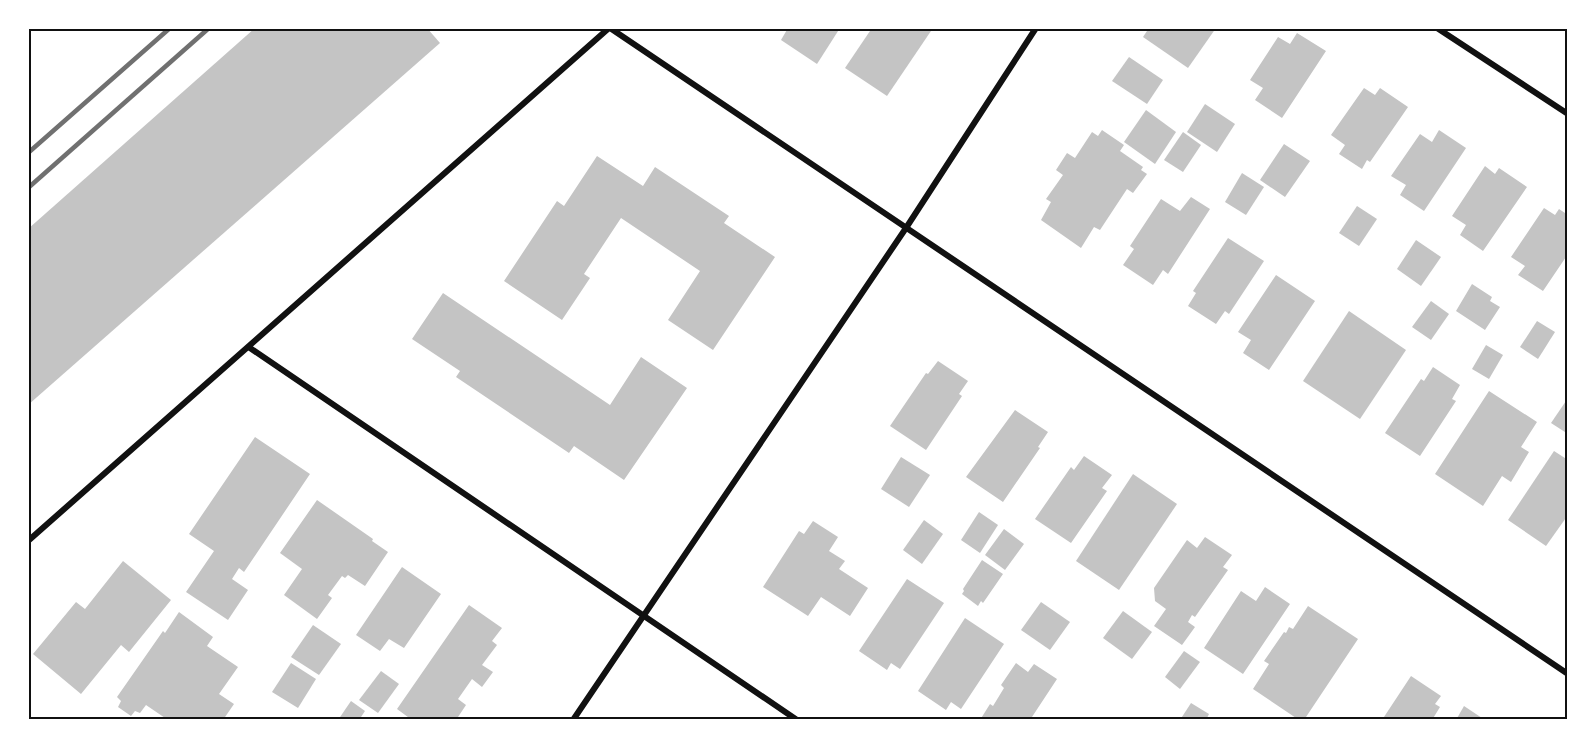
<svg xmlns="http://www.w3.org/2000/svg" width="1596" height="748" font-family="'Playfair Display',serif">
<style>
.building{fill:#c4c4c4}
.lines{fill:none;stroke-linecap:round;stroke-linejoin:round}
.minor{stroke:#111;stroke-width:6}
.rail{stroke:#707070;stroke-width:4.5}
.neatline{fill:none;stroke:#111;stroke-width:2}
</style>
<rect width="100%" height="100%" fill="#fff"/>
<g class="building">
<polygon points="255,28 427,28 440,43 28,405 28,229"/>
<polygon points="788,28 840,28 817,64 781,40"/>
<polygon points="872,28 933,28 887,96 845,68"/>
<polygon points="1149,28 1216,28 1188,68 1143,37"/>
<polygon points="1297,33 1326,51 1282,118 1255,100 1263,88 1250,80 1278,37 1290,44"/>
<polygon points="1129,57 1163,80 1147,104 1112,81"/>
<polygon points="1364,88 1375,95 1380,88 1408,107 1370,162 1367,160 1362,169 1339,154 1345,145 1331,135"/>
<polygon points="1205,104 1235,124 1217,152 1187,132"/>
<polygon points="1146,110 1176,132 1155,164 1124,142"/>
<polygon points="1102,130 1124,145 1120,151 1143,167 1141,170 1147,174 1133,193 1127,189 1100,230 1094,227 1081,248 1041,220 1051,202 1046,199 1063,175 1056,170 1067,153 1075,158 1092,132 1098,136"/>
<polygon points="1439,130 1466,148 1424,211 1400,195 1406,185 1391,176 1420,134 1432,142"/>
<polygon points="1183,132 1201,145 1183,172 1164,160"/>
<polygon points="1284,144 1310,161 1285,197 1260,180"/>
<polygon points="597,156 643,186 655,167 729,216 724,223 775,257 713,350 668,320 700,271 621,218 584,274 590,278 562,320 504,281 557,201 564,206"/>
<polygon points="1485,166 1495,174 1499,168 1527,187 1483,251 1460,235 1466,225 1452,216"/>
<polygon points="1242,173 1264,187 1246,215 1225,202"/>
<polygon points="1191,197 1210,209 1168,274 1163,270 1153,285 1123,265 1134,249 1130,246 1161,199 1180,211"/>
<polygon points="1357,206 1377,219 1359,246 1339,233"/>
<polygon points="1544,208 1555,215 1559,209 1568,215 1568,254 1543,291 1518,275 1525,266 1511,257"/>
<polygon points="1228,238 1264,261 1229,314 1225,311 1216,324 1188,306 1196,293 1193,291"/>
<polygon points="1416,240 1441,257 1421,286 1397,269"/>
<polygon points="1276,275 1315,301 1269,370 1243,353 1251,340 1238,332"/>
<polygon points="1472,284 1492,297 1490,301 1500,307 1485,330 1456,311"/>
<polygon points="443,293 610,405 641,357 687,388 624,480 574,446 569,453 456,377 460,371 412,339"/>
<polygon points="1431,301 1449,314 1431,340 1412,327"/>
<polygon points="1349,311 1406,350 1360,419 1303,381"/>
<polygon points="1537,321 1555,332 1538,359 1520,347"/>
<polygon points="1486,345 1503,355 1489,379 1472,369"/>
<polygon points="938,361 968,381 959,394 962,396 926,450 890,426 926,373 928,374"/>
<polygon points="1433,367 1460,385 1452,399 1456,401 1420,456 1385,433 1421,379 1424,381"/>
<polygon points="1489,391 1537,422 1521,447 1529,452 1511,482 1502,476 1483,506 1435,474"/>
<polygon points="1568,398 1568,434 1551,423"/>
<polygon points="1015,410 1048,432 1038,447 1040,448 1003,502 966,477"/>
<polygon points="255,437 310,474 244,572 239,568 232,579 248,590 228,620 186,592 214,551 189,534"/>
<polygon points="1554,451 1568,460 1568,515 1546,546 1508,520"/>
<polygon points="1084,456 1112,475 1102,488 1107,491 1071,543 1035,519 1071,467 1074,470"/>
<polygon points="901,457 930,475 909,507 881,489"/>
<polygon points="1133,474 1177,504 1119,590 1076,561"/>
<polygon points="317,500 373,539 372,541 388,552 365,586 348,575 345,578 342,576 328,595 332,598 317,619 284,595 302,569 280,553"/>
<polygon points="979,512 998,525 980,553 961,540"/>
<polygon points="924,520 943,534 922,564 903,550"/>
<polygon points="813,521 838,537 829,551 845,561 839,569 868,588 850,616 821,597 808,616 763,587 799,531 804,534"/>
<polygon points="1004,529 1024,544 1005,570 985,555"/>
<polygon points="1205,537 1232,555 1223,567 1228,570 1195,617 1192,615 1188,622 1195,627 1182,645 1154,626 1166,609 1155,601 1154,588 1187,540 1197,548"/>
<polygon points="982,560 1003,574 983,603 981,601 978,606 962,594 964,591 963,589"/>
<polygon points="123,561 171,600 129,652 121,645 81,694 33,654 76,602 85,609"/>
<polygon points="402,567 441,594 404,648 389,639 380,651 356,635"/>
<polygon points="907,579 944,603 900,669 891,663 887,670 859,651"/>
<polygon points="1265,587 1290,604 1243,674 1204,648 1241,591 1256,601"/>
<polygon points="1041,602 1070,622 1050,650 1021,630"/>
<polygon points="469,605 502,628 492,641 497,645 482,665 493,672 482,687 472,679 458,699 466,705 456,720 412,720 397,709"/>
<polygon points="1308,606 1358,639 1304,720 1299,720 1253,689 1269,664 1264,661 1284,632 1286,633 1289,627 1293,629"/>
<polygon points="1123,611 1152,632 1132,659 1103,638"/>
<polygon points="179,612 213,637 207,646 238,667 219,694 234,704 223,720 168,720 146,705 140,713 135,711 131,716 118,707 121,701 117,697 163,631 165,633"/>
<polygon points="965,618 1004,644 961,709 951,702 946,710 918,691"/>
<polygon points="313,625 341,644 319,675 291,657"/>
<polygon points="1184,651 1200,662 1180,689 1165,677"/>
<polygon points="291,663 316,679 298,708 272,692"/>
<polygon points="1016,663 1028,672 1034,664 1057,679 1030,720 980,720 990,704 993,706 1004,688 1001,685"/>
<polygon points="381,671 399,684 378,713 359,700"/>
<polygon points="1411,676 1441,696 1435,704 1440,707 1432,720 1382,720"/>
<polygon points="351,701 365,711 359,720 338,720"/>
<polygon points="1191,703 1209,714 1206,720 1180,720"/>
<polygon points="1464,706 1485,720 1456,720"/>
</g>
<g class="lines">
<g class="minor">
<polyline points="610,28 1568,674"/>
<polyline points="1437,28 1568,114"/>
<polyline points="250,348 797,720"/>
<polyline points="28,541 609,28"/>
<polyline points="573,720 906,228 1036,28"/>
</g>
<g class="rail">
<polyline points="28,153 170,28"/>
<polyline points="28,188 209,28"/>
</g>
</g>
<rect width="1596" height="748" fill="none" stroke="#ffffff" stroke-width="60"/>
<rect x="30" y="30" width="1536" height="688" class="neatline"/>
</svg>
